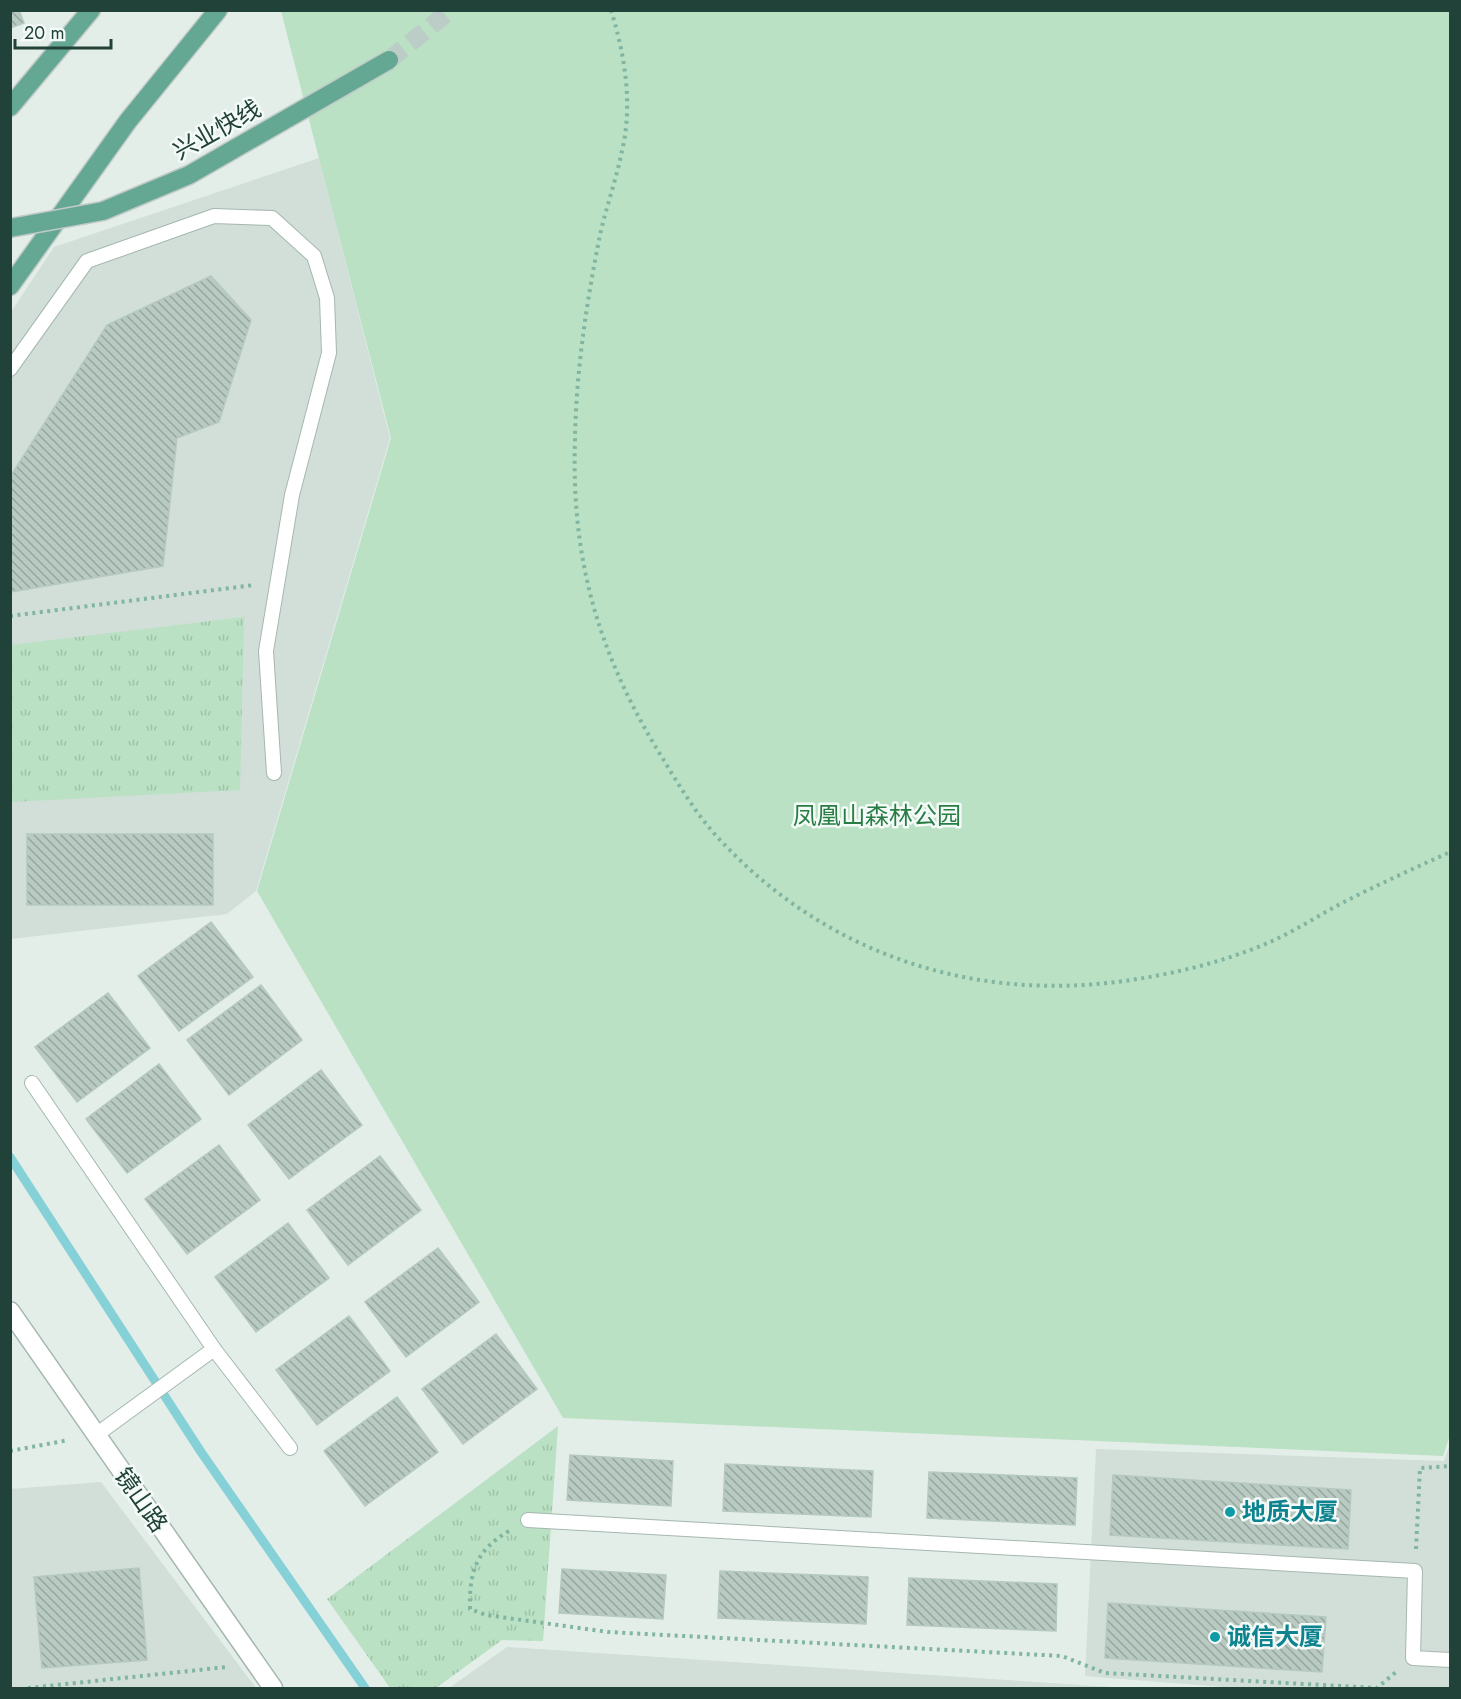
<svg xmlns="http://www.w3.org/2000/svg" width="1461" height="1699" font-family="Jost,'Noto Sans SC',sans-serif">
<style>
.built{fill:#d1dfd8}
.grass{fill:url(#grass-tufts)}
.park{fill:#bae1c3}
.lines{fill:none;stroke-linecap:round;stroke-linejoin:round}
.stream{stroke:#86d0d8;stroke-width:9}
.building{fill:url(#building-back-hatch);stroke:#b5c9c0;stroke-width:1.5}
.trunk-tunnel{stroke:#bcccc6;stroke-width:18;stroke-dasharray:18 9;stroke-linecap:butt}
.service-casing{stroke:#a5b7b0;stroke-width:16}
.minor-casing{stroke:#a5b7b0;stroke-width:21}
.primary-casing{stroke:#c1cac7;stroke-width:21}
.path{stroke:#81b5a2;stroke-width:4;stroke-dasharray:3 4.5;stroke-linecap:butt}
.service{stroke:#fff;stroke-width:14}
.minor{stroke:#fff;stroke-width:18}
.primary{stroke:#64a893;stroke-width:18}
.primary-bridge-casing{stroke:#c1cac7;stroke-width:21;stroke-linecap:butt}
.primary-bridge{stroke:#64a893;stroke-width:18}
.culture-dot{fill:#0f9aa8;stroke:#f4faf7;stroke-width:2}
.labels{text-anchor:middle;stroke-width:5;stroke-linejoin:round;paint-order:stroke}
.street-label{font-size:24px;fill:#214238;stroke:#f4faf7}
.park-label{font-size:24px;fill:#277d44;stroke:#f4faf7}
.culture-label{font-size:24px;font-weight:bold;fill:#0d838f;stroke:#f4faf7;text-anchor:start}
</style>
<defs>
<pattern id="grass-tufts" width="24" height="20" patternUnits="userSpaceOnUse" patternTransform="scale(1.5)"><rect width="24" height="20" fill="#bae1c3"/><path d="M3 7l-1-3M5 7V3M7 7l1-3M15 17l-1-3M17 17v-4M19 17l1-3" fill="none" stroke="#a0c2a8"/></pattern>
<pattern id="building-back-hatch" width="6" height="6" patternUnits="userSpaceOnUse" patternTransform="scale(1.5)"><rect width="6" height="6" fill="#b8cac2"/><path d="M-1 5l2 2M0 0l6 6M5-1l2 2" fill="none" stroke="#95a69f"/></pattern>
</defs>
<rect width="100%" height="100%" fill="#e3eee9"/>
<g class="built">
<polygon points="319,158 390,438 256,891 227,914 11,939 11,312 54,247"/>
<polygon points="1450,1444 1450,1688 1235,1688 1085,1676 1096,1449 1444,1461"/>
<polygon points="101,1482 256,1688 11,1688 11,1489"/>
<polygon points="507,1647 1127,1688 449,1688"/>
</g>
<g class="grass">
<polygon points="244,617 240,790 11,802 11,645"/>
<polygon points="558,1426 543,1641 502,1640 436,1688 390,1688 327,1599"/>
</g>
<polygon class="park" points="281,11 1450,11 1450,1435 1443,1456 563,1418 257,891 391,438"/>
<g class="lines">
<polyline class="stream" points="10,1157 201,1452 365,1688"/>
</g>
<g class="building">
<polygon points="10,10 19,10 24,23 10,28"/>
<polygon points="211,276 251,320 219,422 177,438 163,566 10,592 10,477 107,325"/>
<rect x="27" y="834" width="186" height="71"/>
<polygon points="211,922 253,977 179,1031 138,976"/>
<polygon points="261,985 302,1040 229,1095 187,1040"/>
<polygon points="108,993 150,1048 77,1102 35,1047"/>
<polygon points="159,1064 201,1119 127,1173 86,1119"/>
<polygon points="321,1070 362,1125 289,1179 248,1125"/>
<polygon points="219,1145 260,1200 187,1254 145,1199"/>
<polygon points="380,1156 421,1210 348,1265 307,1210"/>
<polygon points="288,1223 329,1278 256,1332 215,1277"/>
<polygon points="438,1248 479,1302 406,1357 365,1302"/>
<polygon points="349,1316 390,1371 317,1425 276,1370"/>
<polygon points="496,1334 537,1389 463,1444 422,1389"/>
<polygon points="397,1397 438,1452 365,1506 324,1451"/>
<polygon points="570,1455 673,1461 671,1506 567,1500"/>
<polygon points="725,1464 873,1471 871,1517 723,1511"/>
<polygon points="929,1472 1077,1478 1075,1525 927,1518"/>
<polygon points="1113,1475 1351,1490 1348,1549 1110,1535"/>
<polygon points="139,1568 147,1660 42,1668 34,1577"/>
<polygon points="562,1569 666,1575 663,1619 559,1613"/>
<polygon points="720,1571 868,1577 866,1624 718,1618"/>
<polygon points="909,1578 1057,1584 1056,1631 907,1625"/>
<polygon points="1108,1603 1326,1617 1322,1672 1105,1658"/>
</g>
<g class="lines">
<polyline class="trunk-tunnel" points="389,60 451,10"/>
<g class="service-casing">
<g id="service">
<polyline points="10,369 87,261 214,216 272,218 314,256 327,298 329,353 292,495 266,651 274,773"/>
<polyline points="32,1083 214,1349 290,1448"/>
<polyline points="96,1435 214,1349"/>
<polyline points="528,1520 1415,1571 1413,1658 1450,1660"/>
</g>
</g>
<g class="minor-casing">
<polyline id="minor" points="10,1311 273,1688"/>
</g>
<g class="primary-casing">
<g id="primary">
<polyline points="10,107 91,10"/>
<polyline points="10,286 128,121 218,10"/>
</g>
</g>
<g class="path">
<path d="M611,10c14,46 22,94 11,141 -6,30 -17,59 -23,89 -13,66 -23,133 -24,200 -4,121 24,216 88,319 17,28 35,58 58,82 106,113 250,161 403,140 50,-7 100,-19 146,-39 25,-11 49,-27 74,-40 35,-18 71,-34 106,-50"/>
<polyline points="10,616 254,585"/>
<polyline points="10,1451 69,1440"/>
<path d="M509,1531c-33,19 -40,41 -39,78l16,6 122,17 454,24 43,17 272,15 19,-16"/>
<polyline points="1416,1549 1420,1468 1450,1466"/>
<polyline points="28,1688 227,1667"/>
</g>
<use href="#service" class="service"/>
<use href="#minor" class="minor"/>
<use href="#primary" class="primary"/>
<g class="primary-bridge-casing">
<polyline id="primary-bridge" points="10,228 103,211 189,175 389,60"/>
</g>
<use href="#primary-bridge" class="primary-bridge"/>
</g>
<g class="culture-dot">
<circle cx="1230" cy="1512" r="6"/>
<circle cx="1215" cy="1637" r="6"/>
</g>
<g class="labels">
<g class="street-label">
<text transform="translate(217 130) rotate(-29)" y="8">兴业快线</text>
<text transform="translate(141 1500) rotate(55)" y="8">镜山路</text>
</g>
<g class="park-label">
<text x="877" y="824">凤凰山森林公园</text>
</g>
<g class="culture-label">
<text x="1242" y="1520">地质大厦</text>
<text x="1227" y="1645">诚信大厦</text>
</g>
</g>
<rect width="1461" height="1699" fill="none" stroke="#214238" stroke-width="24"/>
<path d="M15 39v9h96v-9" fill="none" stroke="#214238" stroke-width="3"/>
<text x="24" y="39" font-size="18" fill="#214238" stroke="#f4faf7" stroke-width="4.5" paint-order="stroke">20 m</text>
</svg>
